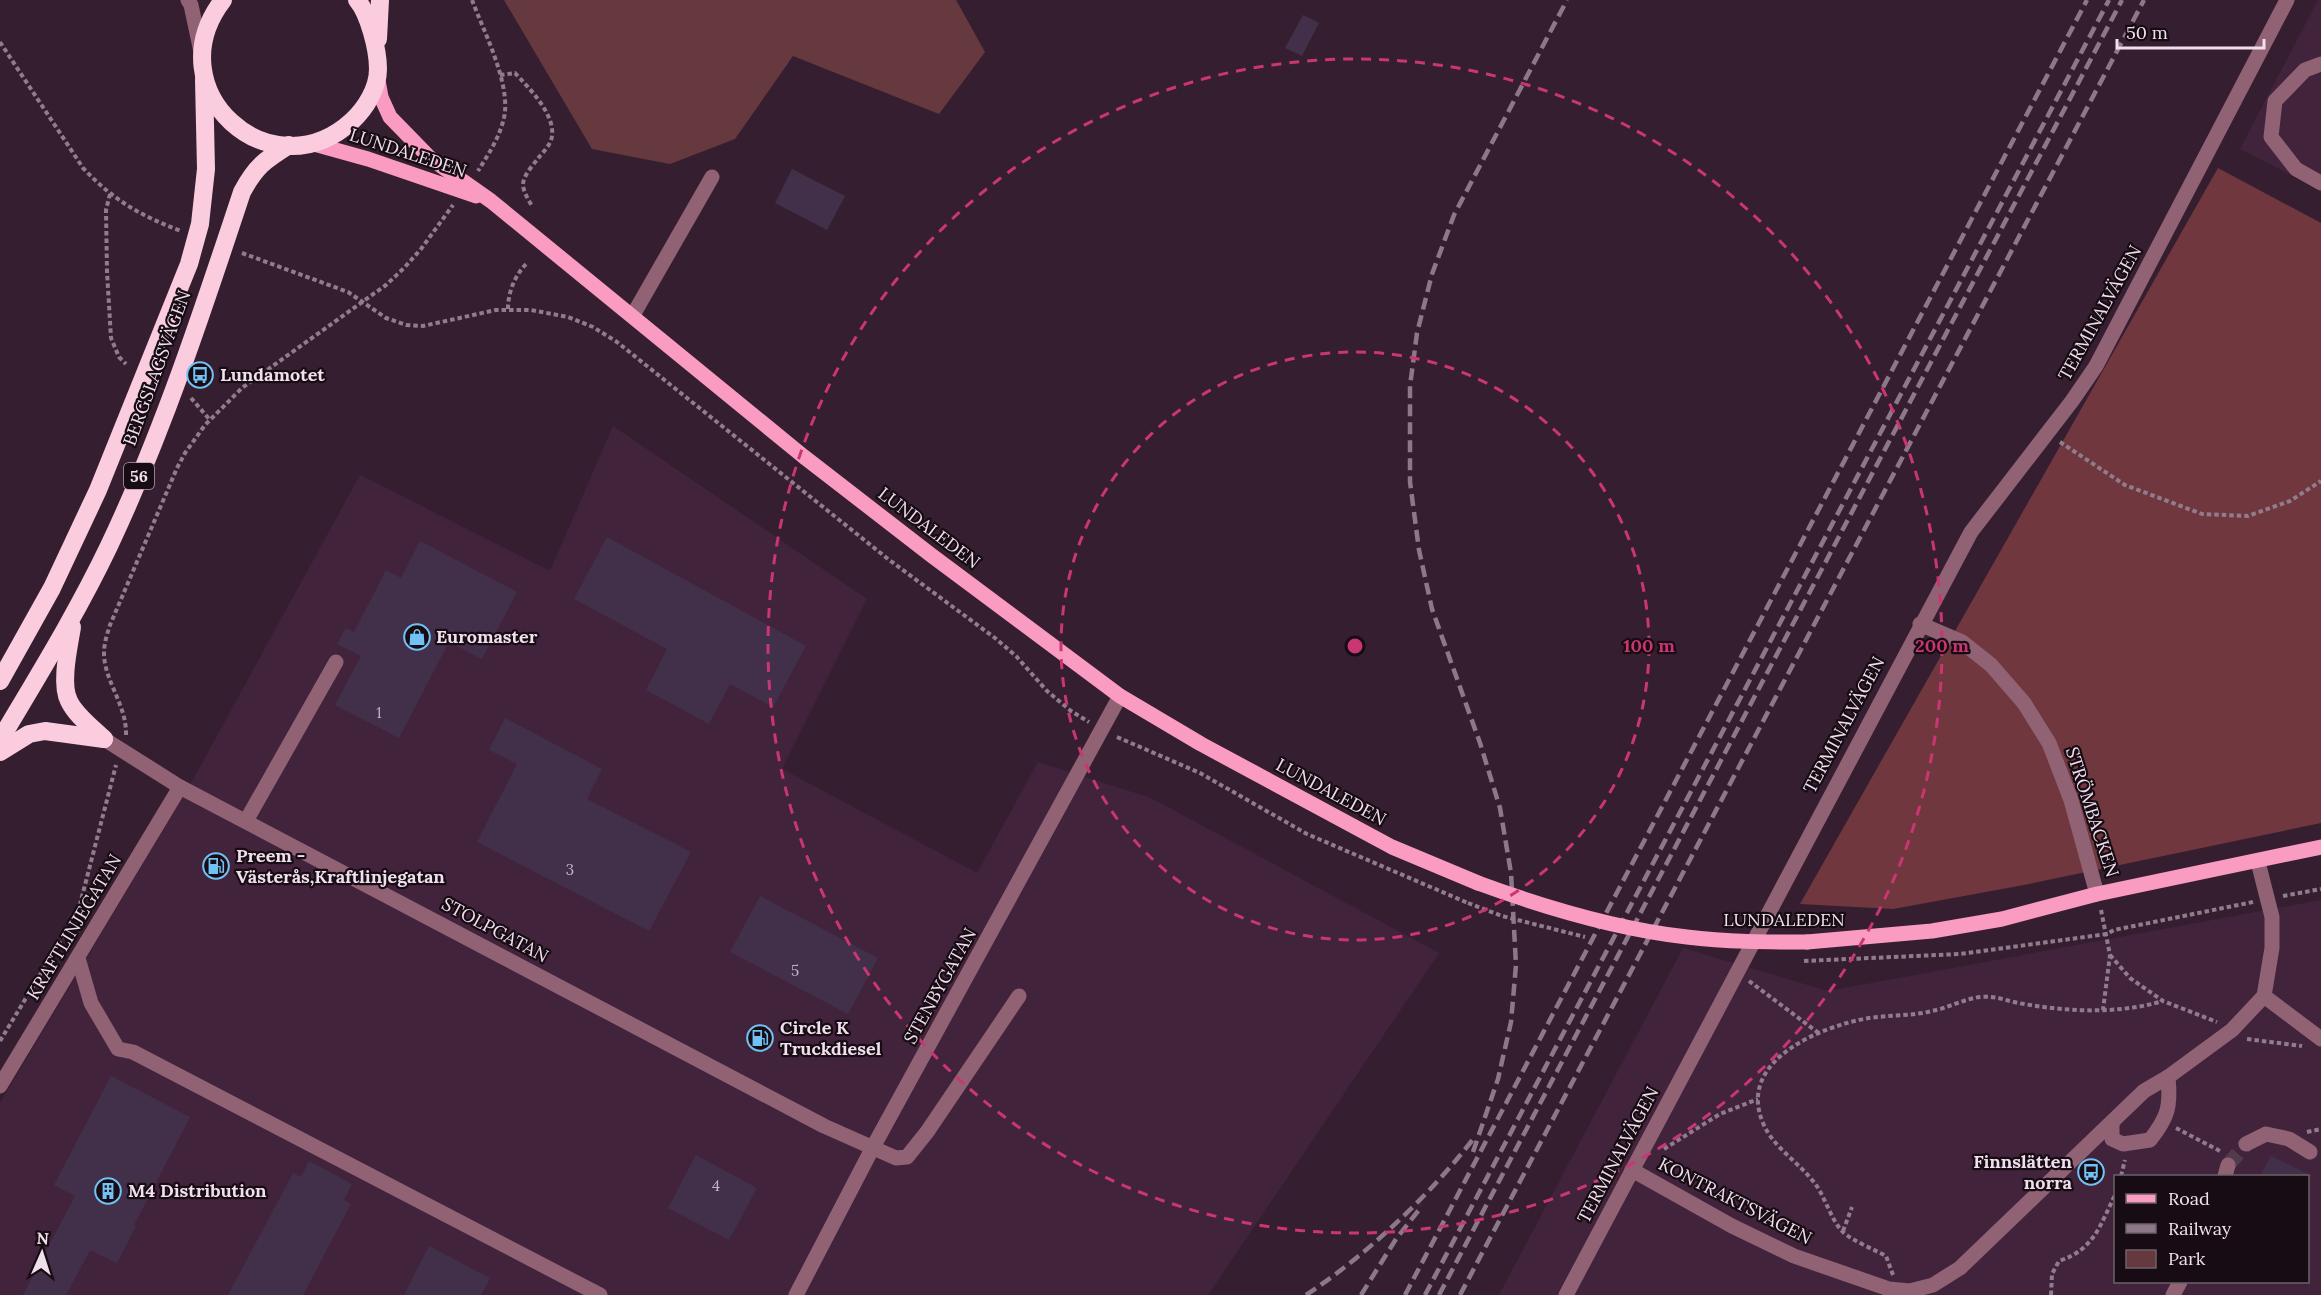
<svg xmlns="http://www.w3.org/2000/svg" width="2321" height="1295" font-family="Lora,serif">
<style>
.built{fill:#42233c;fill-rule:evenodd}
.green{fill:#66393e}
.forest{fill:#71373e}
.building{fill:#42304a}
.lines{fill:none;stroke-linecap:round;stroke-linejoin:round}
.minor-tunnel{stroke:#523b4d;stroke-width:15;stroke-dasharray:15 8;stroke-linecap:butt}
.path{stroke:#917c8c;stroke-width:4;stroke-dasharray:4.5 3;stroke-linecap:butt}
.minor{stroke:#906274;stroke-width:15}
.major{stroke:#fa9bc2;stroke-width:15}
.highway{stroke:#faccdd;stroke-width:18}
.rail{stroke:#8d7889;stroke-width:4.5;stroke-dasharray:12 6;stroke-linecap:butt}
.path-bridge{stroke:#917c8c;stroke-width:4;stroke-dasharray:4.5 3;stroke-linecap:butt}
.major-bridge{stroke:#fa9bc2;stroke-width:15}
.ring{fill:none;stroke:#c93671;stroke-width:3;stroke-dasharray:10 8}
.labels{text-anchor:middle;stroke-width:4.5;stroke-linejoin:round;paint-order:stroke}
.number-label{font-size:15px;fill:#c4b3c4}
.shield{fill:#170c14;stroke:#afa0ab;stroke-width:1.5}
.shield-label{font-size:16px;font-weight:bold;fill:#f0dfec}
.street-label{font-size:18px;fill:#f0dfec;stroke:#170c14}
.poi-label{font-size:18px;font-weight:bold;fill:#f0dfec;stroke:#170c14;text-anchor:start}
.centre{fill:#c93671;stroke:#170c14;stroke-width:3}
.ring-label{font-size:18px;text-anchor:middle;font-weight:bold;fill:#c93671;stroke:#170c14;stroke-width:4.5;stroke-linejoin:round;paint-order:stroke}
</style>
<rect width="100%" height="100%" fill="#361e31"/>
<g class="built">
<polygon points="2318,0 2321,0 2321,190 2240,149"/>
<polygon points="613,426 867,599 782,769 977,873 1038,762 1151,798 1439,953 1208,1295 0,1295 0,1103 190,785 360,475 550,571"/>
<path d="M2321,900v395h-822l184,-347 145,43zM2116,1176h192v106h-192z"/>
</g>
<polygon class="green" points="504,0 956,0 985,52 939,114 793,56 735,139 670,164 592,149"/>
<polygon class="forest" points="2218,168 2321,223 2321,823 2024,885 1893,909 1800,904"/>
<g class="building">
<polygon points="1303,15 1319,23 1302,56 1285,48"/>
<polygon points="792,169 845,196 827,230 775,203"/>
<polygon points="607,537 806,646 773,707 730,684 709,724 646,690 667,649 574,599"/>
<polygon points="420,541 517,592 482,659 449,642 399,738 335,705 361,656 337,644 346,628 354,632 386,570 401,578"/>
<polygon points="505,718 602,769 587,799 691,852 649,931 477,842 517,764 489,750"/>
<polygon points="760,896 878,958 848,1014 730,952"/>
<polygon points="111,1076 190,1117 134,1225 136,1226 117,1263 90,1250 66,1295 23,1295 75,1196 54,1185"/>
<polygon points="696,1155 757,1188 729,1240 668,1208"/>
<polygon points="2271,1156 2313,1176 2260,1176"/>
<polygon points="309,1161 352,1184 344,1200 351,1204 303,1295 228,1295 293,1173 301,1177"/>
<polygon points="429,1246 490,1278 481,1295 404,1295"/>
</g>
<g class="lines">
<polyline class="minor-tunnel" points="2228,1165 2246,1144"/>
<g class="path">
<path d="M472,0c12,32 36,78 33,112 -3,22 -16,41 -27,59"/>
<path d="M0,42l83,126c30,32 58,48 98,63"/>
<path d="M500,75l15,-2c14,15 40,41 37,63 -1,8 -7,14 -12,20 -6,8 -16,18 -17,28 0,7 5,15 9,22"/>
<polyline points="110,194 106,210 107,272 111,338 119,357 126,364"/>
<polyline points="242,253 348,292 386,318 406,325 423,326 496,310 531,310 568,317 593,327 617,342 888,559 995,638 1016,656 1047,691 1071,711 1089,722"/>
<path d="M508,309c0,-17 7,-34 19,-46"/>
<polyline points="191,398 210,420"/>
<polyline points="2060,442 2125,485 2202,514 2248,516 2290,501 2321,481"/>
<path d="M126,735c1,-30 -22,-54 -22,-82 0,-9 3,-19 6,-28l67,-157 8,-15 20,-28 37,-37 144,-103 18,-17 17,-19 32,-44"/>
<polyline points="1117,737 1200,773 1307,834 1468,903"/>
<polyline points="2283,896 2321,889"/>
<polyline points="2101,910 2110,955 2103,1010"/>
<polyline points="2110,955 2130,978 2163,1001 2217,1022"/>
<polyline points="1804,961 1960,954 2107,934 2114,930 2253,902"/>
<polyline points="1749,981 1820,1034"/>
<polyline points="2247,1039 2302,1046"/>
<polyline points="0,1041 78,912 116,765"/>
<polyline points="2176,1128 2220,1151"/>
<polyline points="2307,1132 2321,1129"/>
<polyline points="1664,1149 1720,1114 1758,1099"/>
<polyline points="2121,1176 2125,1160"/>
<polyline points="1843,1231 1852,1207"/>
<path d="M1893,1275l-7,-19c-11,-6 -35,-16 -43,-24 -13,-13 -18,-37 -30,-51 -16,-20 -40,-34 -50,-58 -27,-63 59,-97 106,-105 21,-3 43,-2 63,-7 16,-3 32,-12 48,-14 16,-2 29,5 44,7 46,8 95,10 139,-3"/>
<path d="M2051,1295l1,-21 7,-13c36,-12 41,-36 57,-68"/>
</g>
<g class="minor">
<polyline points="188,0 191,5 201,52"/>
<polyline points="2321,64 2305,70 2275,101 2271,137 2296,169 2321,183"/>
<polyline points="633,315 712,177"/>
<polyline points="1920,624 1962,642 1991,665 2024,703 2049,743 2071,800 2097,894"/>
<polyline points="104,739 180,787 824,1126 896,1158 907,1157 927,1132 1019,996"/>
<polyline points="246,821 336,662"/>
<polyline points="78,958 91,1003 118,1049 133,1052 600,1295"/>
<polyline points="2264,996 2321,1039"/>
<polyline points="0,1086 180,787"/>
<path d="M2112,1122v17l11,5 27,-4c18,-23 21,-33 18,-63"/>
<polyline points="2246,1144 2266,1134 2289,1139 2310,1152"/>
<polyline points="1632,1170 1732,1226 1794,1256 1889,1289 1910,1291 1933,1285 1960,1268 2144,1091 2168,1077 2232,1030 2264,996 2272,948 2272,917 2258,862"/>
<polyline points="2225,1176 2228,1165"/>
<polyline points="796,1295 872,1149 1120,696"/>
<polyline points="1566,1295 1971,532 2072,401 2096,366 2287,0"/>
<polyline points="2173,1295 2180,1282"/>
</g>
<g class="major">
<polyline points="378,80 381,97 390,117 430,158 491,201 803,456 931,555 1120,696 1201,744 1392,847 1478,883"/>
<polyline points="314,144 368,159 476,196"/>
<polyline points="1807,942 1932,931 2002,919 2097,894 2321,847"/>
</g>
<g class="highway">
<path d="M223,0c-69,90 48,195 129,121 14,-13 26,-33 26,-52 0,-19 -9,-55 -21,-69"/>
<polyline points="378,39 380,0"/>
<path d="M72,627c-3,19 -12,57 -3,74 7,15 24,27 35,38"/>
<polyline points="0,681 52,588 98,490 189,264 200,224 206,169 204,80"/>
<path d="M0,740c38,-64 77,-127 109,-194 53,-112 94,-236 133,-354 14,-26 23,-32 47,-47"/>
<polyline points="0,752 29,734 45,731 104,739"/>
</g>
<g class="rail">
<polyline points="1473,1152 1498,1079 1511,1022 1516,965 1511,873 1500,808 1480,743 1432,609 1419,550 1410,482 1410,386 1417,333 1432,274 1454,215 1567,0"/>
<path d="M1306,1295c62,-41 123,-99 168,-157"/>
<polyline points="1361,1295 1396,1239 1422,1206"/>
<polyline points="1405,1295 2087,0"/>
<polyline points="1425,1295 2109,0"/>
<polyline points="1439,1295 2122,0"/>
<polyline points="1460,1295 2144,0"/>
</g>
<polyline class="path-bridge" points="1468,903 1502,916 1585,937"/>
<path class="major-bridge" d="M1478,883c68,25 138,46 209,54 40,5 80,5 120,5"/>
</g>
<g class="ring">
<circle cx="1355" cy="646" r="294"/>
<circle cx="1355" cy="646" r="587"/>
</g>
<defs>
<g id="bus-ring" transform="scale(1.35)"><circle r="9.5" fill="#170c14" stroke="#72c1f5" stroke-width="1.5"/><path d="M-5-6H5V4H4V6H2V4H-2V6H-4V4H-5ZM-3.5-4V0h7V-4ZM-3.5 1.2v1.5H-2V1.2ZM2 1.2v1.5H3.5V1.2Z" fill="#72c1f5"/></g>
<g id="shop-ring" transform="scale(1.35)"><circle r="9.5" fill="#170c14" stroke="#72c1f5" stroke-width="1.5"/><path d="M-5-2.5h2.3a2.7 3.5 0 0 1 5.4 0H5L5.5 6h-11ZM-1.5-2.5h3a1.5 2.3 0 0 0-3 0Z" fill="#72c1f5"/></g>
<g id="fuel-ring" transform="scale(1.35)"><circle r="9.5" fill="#170c14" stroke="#72c1f5" stroke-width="1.5"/><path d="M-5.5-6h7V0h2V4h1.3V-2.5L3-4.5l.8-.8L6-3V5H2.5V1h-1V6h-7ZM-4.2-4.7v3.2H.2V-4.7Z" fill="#72c1f5"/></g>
<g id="building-ring" transform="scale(1.35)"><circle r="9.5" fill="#170c14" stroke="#72c1f5" stroke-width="1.5"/><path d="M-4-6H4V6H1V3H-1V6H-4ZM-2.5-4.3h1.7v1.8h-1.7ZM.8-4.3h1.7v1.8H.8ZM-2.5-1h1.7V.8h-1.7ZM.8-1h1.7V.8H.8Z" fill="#72c1f5"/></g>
</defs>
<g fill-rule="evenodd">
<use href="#bus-ring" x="200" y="375"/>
<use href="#shop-ring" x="417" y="637"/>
<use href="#fuel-ring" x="216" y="866"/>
<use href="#fuel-ring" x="760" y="1038"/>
<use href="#bus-ring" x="2091" y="1172"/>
<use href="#building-ring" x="108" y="1191"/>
</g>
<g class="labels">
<g class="number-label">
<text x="379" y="718">1</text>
<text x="570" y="875">3</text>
<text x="795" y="976">5</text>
<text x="716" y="1191">4</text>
</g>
<rect class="shield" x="124" y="463" width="30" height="26" rx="4.5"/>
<g class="shield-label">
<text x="139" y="482">56</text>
</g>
<g class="street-label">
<text transform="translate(408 153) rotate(18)" y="6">LUNDALEDEN</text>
<text transform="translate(2100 313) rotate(-61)" y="6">TERMINALVÄGEN</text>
<text transform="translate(157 368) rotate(-70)" y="6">BERGSLAGSVÄGEN</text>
<text transform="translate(929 528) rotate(37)" y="6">LUNDALEDEN</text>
<text transform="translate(1844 725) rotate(-62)" y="6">TERMINALVÄGEN</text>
<text transform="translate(1331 792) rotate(28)" y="6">LUNDALEDEN</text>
<text transform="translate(2092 812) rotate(72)" y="6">STRÖMBACKEN</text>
<text x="1784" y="926">LUNDALEDEN</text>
<text transform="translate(74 927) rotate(-59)" y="6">KRAFTLINJEGATAN</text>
<text transform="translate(495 930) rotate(28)" y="6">STOLPGATAN</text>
<text transform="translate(940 986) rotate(-61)" y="6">STENBYGATAN</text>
<text transform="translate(1618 1155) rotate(-62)" y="6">TERMINALVÄGEN</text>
<text transform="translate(1735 1201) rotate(27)" y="6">KONTRAKTSVÄGEN</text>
</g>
<g class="poi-label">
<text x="220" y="381">Lundamotet</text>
<text x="436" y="643">Euromaster</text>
<text x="236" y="862">Preem -<tspan x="236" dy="21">Västerås,Kraftlinjegatan</tspan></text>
<text x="780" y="1034">Circle K<tspan x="780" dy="21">Truckdiesel</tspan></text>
<text x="2072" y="1168" text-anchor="end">Finnslätten<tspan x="2072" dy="21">norra</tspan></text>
<text x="128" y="1197">M4 Distribution</text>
</g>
</g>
<circle cx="1355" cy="646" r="9" class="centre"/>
<g class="ring-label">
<text x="1649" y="652">100 m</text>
<text x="1942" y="652">200 m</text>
</g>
<rect x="2114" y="1175" width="195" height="108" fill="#170c14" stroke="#6e606a" stroke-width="1.5"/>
<rect x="2126" y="1194" width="30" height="9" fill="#fa9bc2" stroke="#6e606a" stroke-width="1.5"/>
<text x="2168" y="1205" font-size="18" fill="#f0dfec">Road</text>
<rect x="2126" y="1224" width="30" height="9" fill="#8d7889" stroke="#6e606a" stroke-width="1.5"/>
<text x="2168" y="1235" font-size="18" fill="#f0dfec">Railway</text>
<rect x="2126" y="1250" width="30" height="18" fill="#66393e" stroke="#6e606a" stroke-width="1.5"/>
<text x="2168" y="1265" font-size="18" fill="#f0dfec">Park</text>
<g transform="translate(42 1253) rotate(3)" stroke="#170c14" stroke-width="4.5" paint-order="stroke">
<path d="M0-4.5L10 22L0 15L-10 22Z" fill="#f0dfec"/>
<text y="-9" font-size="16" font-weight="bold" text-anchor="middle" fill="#f0dfec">N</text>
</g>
<path d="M2117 39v9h147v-9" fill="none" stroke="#f0dfec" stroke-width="3"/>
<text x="2126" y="39" font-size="18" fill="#f0dfec" stroke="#170c14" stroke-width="4.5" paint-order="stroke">50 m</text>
</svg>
